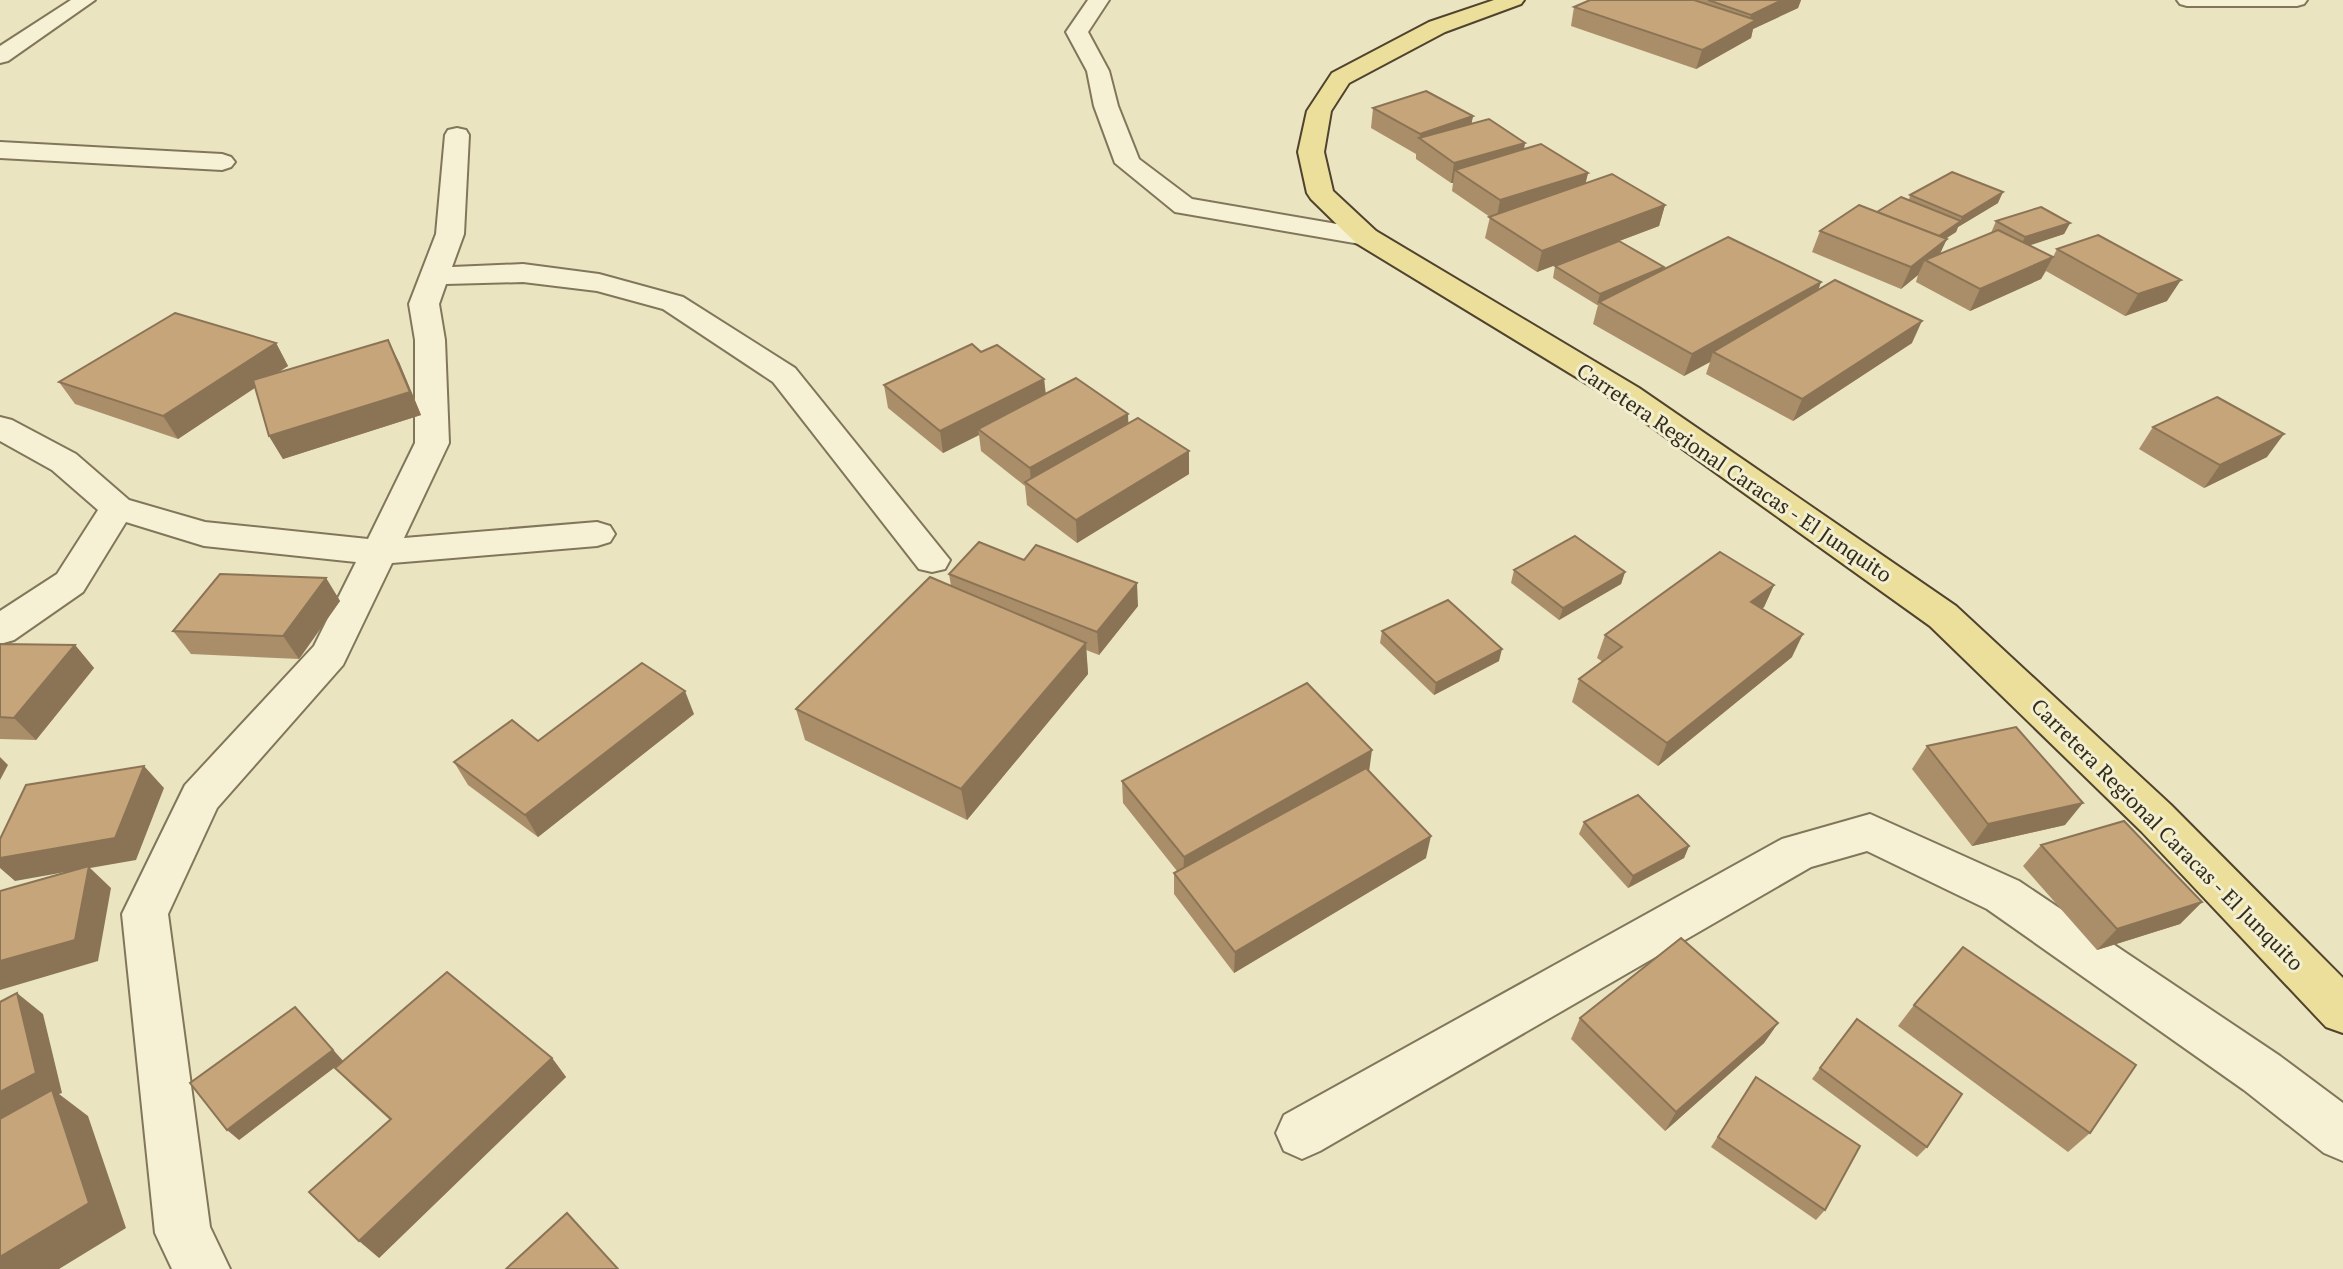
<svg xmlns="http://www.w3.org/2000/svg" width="2343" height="1269" font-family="'PT Serif',serif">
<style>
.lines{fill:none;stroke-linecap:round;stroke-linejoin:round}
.street-casing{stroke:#82765a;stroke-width:4}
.primary-casing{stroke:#50432e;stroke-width:4}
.street{fill:#f6f1d4;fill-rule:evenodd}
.primary{fill:#ebdf9b;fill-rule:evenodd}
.wall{fill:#aa8e69}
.shaded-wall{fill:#8b7455}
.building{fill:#c6a57a;stroke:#8b7455;stroke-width:2}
.labels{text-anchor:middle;stroke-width:6;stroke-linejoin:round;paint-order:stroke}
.street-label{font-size:21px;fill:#332b1d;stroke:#f2eed0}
</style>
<rect width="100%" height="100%" fill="#eae4c1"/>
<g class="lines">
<g class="street-casing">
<g id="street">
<polygon points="71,0 95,0 8,61 0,63 0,46"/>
<polygon points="1088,0 1109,0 1088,32 1109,71 1118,106 1139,159 1192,199 1366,229 1376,231 1380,237 1376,243 1366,245 1175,212 1115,163 1094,106 1087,71 1066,32"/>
<polygon points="2177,0 2307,0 2304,4 2297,6 2187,6 2180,4"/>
<polygon points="457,128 466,130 469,135 464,234 452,267 523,264 599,274 683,297 795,368 950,560 945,569 932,572 919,569 773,382 663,309 597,291 523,282 446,284 439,304 445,340 449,443 404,538 597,522 610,526 615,534 610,542 597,546 392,563 343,665 217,808 168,914 210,1227 230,1269 172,1269 155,1233 122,914 185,785 314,646 356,562 204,546 126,522 83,592 14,640 0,644 0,611 57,574 98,510 52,470 0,441 0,417 12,420 76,454 129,500 205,522 368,539 415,443 415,340 409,304 436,234 445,135 448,130"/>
<polygon points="0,142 222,154 231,157 235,162 231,167 222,170 0,158"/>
<polygon points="1870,814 2019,881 2280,1056 2343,1103 2343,1161 2324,1153 2244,1090 1987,909 1867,851 1811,867 1320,1151 1302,1159 1284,1151 1276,1133 1284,1115 1782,839"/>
</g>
</g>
<g class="primary-casing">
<polygon id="primary" points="1494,0 1524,0 1521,4 1445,32 1349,83 1331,111 1324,152 1333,191 1376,231 1639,388 1956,606 2171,805 2343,978 2343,1033 2326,1027 2141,831 1930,626 1617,402 1356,243 1311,199 1307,193 1298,152 1307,111 1332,73 1429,22"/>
</g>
<use href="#street" class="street"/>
<use href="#primary" class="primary"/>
</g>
<g class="wall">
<polygon points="1590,0 1801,0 1798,8 1753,29 1751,38 1696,69 1571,26 1574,7"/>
<polygon points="1373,108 1473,116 1471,124 1525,143 1524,150 1588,173 1585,184 1665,205 1659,226 1619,241 1663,269 1821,282 1818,290 1912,343 1793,421 1706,374 1710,362 1684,376 1593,324 1598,305 1597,305 1553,278 1555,266 1604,247 1537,272 1485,238 1490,217 1452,191 1453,183 1451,183 1416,159 1416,154 1371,128"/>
<polygon points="1910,195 1998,203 1958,227 1956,232 1946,238 1940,254 1991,233 1996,221 2070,223 2064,234 2029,245 2053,257 2057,249 2167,301 2125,316 2046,271 2041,279 1970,311 1916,282 1918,275 1901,289 1812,252 1820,231 1877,212 1909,200"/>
<polygon points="276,343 288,366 278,372 399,362 421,415 283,459 269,436 255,387 178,439 75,404 59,382"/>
<polygon points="981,352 1044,379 1046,394 1129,423 1189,474 1077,543 1027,505 1025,486 981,451 979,435 943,453 888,408 884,385"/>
<polygon points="2153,427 2267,457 2204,488 2139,449"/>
<polygon points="1514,570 1625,572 1621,584 1559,620 1511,583"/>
<polygon points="949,574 1138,606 1099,655 1086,650 1088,674 967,820 805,740 796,709 951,586"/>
<polygon points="326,578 340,601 299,659 191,654 173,631"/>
<polygon points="1774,585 1764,607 1762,609 1792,657 1658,766 1572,702 1579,679 1603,662 1597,658 1605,635"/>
<polygon points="1382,631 1499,661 1434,695 1380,643"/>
<polygon points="0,644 75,645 94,668 36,740 0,739"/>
<polygon points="694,714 538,837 468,785 454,762"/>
<polygon points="1927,746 2065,825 1972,846 1912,769"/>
<polygon points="1369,771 1426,858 1234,973 1174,894 1174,873 1177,871 1123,803 1122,781"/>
<polygon points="1584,822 1689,846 1684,858 1628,888 1579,834"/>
<polygon points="2041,845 2202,902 2180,924 2097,950 2023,866"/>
<polygon points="1914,1005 2090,1133 2068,1152 1898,1026"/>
<polygon points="295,1007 343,1061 552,1058 566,1077 379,1258 390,1120 354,1087 335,1068 343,1061 239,1140"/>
<polygon points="1580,1018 1778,1023 1764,1043 1665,1131 1571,1039"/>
<polygon points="1820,1068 1927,1147 1917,1157 1812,1079"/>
<polygon points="1749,1088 1825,1210 1816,1220 1711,1147"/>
</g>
<g class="shaded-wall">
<polygon points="1782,0 1801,0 1798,8 1753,29 1751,38 1696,69 1702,50 1748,24 1751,15"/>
<polygon points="1473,116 1469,136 1420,139 1420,134"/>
<polygon points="1525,143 1521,163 1455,170 1453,183 1451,183 1454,163"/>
<polygon points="1588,173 1583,194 1496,221 1500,200"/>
<polygon points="2003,192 1998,203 1958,227 1956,232 1927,251 1932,240 1960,222 1962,217"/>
<polygon points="1665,205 1659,226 1537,272 1542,251"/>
<polygon points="2070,223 2064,234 2019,249 2025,237"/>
<polygon points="1947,239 1937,260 1925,260 1918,275 1901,289 1911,267"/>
<polygon points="2053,257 2041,279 1970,311 1980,289"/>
<polygon points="1664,267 1661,279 1599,302 1597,305 1600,294"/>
<polygon points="2181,280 2167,301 2125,316 2138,294"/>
<polygon points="1821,282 1813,304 1713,352 1710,362 1684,376 1692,354"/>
<polygon points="1922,321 1912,343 1793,421 1802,399"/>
<polygon points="388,340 399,362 421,415 283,459 269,436"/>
<polygon points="276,343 288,366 178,439 163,416"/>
<polygon points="1044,379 1046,401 978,429 979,435 943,453 940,431"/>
<polygon points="1128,414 1129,437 1031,487 1030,468"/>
<polygon points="2284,434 2267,457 2204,488 2220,465"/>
<polygon points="1189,451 1189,474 1077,543 1076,520"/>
<polygon points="1625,572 1621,584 1559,620 1563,608"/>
<polygon points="326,578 340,601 299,659 283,636"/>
<polygon points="1137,583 1138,606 1099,655 1097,632"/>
<polygon points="1774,585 1764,607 1741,624 1751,602"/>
<polygon points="1803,634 1792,657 1658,766 1667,743"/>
<polygon points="1086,643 1088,674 967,820 961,789"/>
<polygon points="75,645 94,668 36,740 14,718"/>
<polygon points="1502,649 1499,661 1434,695 1436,683"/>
<polygon points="685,691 694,714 538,837 525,815"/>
<polygon points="1372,750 1369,772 1183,879 1184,857"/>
<polygon points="0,757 8,765 0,780"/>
<polygon points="144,766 164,788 136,860 90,868 111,888 98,961 0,990 0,961 88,868 15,881 0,868 0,858"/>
<polygon points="2083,803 2065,825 1972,846 1988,824"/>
<polygon points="1431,836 1426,858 1234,973 1235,952"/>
<polygon points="1689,846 1684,858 1628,888 1633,876"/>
<polygon points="2202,902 2180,924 2097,950 2117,929"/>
<polygon points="17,993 43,1014 62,1093 59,1094 88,1116 126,1228 59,1269 0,1269 0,1092"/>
<polygon points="295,1007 343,1061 239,1140 227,1130"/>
<polygon points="1778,1023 1764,1043 1665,1131 1676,1112"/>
<polygon points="552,1058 566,1077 379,1258 359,1241"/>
</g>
<g class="building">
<polygon points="1590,0 1694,0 1756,20 1702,50 1574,7"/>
<polygon points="1708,0 1782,0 1751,15"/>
<polygon points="1426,91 1473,116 1420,134 1373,108"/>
<polygon points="1489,119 1525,143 1454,163 1419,138"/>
<polygon points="1541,144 1588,173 1500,200 1455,170"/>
<polygon points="1952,172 2003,192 1962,217 1910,195"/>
<polygon points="1612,174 1665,205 1542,251 1489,217"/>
<polygon points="1901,197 1961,221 1939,236 1877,212"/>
<polygon points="1859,205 1947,239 1911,267 1820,231"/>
<polygon points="2041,207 2070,223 2025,237 1996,221"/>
<polygon points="1998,230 2053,257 1980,289 1925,260"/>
<polygon points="2098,235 2181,280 2138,294 2057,249"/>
<polygon points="1728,237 1821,282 1692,354 1599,302"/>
<polygon points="1619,241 1664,267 1600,294 1555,266"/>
<polygon points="1835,280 1922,321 1802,399 1713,352"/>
<polygon points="175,313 276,343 163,416 59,382"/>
<polygon points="388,340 410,392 269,436 253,380"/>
<polygon points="972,344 981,352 997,345 1044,379 940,431 884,385"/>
<polygon points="1076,378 1128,414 1030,468 978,429"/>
<polygon points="2217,397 2284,434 2220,465 2153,427"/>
<polygon points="1138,418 1189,451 1076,520 1025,482"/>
<polygon points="1575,536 1625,572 1563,608 1514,570"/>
<polygon points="979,542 1024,560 1036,545 1137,583 1097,632 949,574"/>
<polygon points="1720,552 1774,585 1751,602 1803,634 1667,743 1579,679 1622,647 1605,635"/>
<polygon points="220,574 326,578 283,636 173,631"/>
<polygon points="930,577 1086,643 961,789 796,709"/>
<polygon points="1448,600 1502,649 1436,683 1382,631"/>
<polygon points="0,644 75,645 14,718 0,717"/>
<polygon points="642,663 685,691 525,815 454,762 512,720 538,741"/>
<polygon points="1307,683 1372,750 1184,857 1122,781"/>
<polygon points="2016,727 2083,803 1988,824 1927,746"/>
<polygon points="144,766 115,838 0,858 0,839 26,785"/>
<polygon points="1366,768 1431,836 1235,952 1174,873"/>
<polygon points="1638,795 1689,846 1633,876 1584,822"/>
<polygon points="2124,821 2202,902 2117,929 2041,845"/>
<polygon points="89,866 75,940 0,961 0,891"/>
<polygon points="1681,938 1778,1023 1676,1112 1580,1018"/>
<polygon points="1963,947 2136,1065 2090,1133 1914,1005"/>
<polygon points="447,972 552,1058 359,1241 309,1192 391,1119 335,1068"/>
<polygon points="17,993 36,1073 0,1092 0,1002"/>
<polygon points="295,1007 333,1050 227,1130 190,1083"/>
<polygon points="1857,1019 1962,1094 1927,1147 1820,1068"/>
<polygon points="1756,1077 1860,1146 1825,1210 1718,1137"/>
<polygon points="52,1090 89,1203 0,1257 0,1119"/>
<polygon points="567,1213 618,1269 506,1269"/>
</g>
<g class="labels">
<g class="street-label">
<text transform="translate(1734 473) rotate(34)" y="7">Carretera Regional Caracas - El Junquito</text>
<text transform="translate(2167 835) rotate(45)" y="7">Carretera Regional Caracas - El Junquito</text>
</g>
</g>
</svg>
